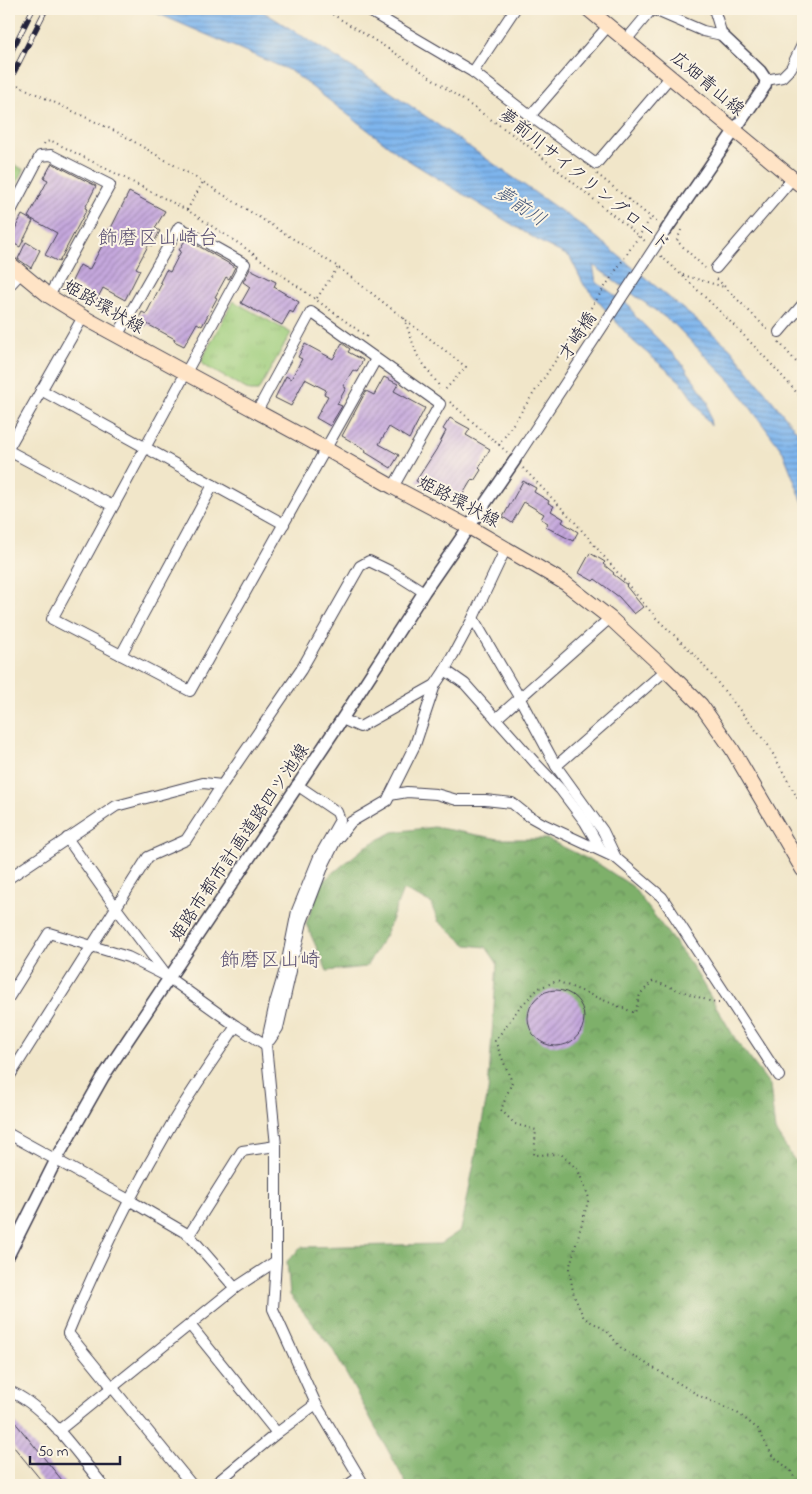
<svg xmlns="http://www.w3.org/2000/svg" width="812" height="1494" font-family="'Indie Flower','Klee One',sans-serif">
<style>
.grass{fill:url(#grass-tufts);stroke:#60785b}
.forest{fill:url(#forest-crowns);stroke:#506953}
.water{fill:url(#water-rules);stroke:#506c94}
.building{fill:url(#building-hatch)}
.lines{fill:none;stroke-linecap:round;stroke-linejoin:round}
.minor-casing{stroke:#413f50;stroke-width:12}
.tertiary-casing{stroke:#413f50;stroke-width:14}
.secondary-casing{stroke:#413f50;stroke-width:16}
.path{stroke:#413f50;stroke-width:2;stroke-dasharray:1 4;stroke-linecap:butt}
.minor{stroke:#fff;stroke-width:10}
.tertiary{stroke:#fff;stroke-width:11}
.secondary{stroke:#ffe4c6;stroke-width:14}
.rail-casing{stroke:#22223b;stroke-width:5.5}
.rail{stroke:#fcf5e5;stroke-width:4;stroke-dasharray:11;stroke-linecap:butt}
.minor-bridge-casing{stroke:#413f50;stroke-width:12;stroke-linecap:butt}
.path-bridge{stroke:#413f50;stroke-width:2;stroke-dasharray:1 4;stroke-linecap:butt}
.minor-bridge{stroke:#fff;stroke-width:10}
.labels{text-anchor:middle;stroke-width:4;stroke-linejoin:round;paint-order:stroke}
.street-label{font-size:18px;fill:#22223b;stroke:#fcf5e5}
.water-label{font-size:19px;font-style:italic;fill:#425579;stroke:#fcf5e5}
.quarter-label{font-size:20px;fill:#5b5174;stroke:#fcf5e5}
</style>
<defs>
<pattern id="grass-tufts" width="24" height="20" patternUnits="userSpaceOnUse" patternTransform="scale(1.25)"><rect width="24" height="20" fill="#9ecd7b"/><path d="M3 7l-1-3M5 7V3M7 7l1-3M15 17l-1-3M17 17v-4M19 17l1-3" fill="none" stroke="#88b06b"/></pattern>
<pattern id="forest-crowns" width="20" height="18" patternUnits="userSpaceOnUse" patternTransform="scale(1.25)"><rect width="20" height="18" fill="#7eb06b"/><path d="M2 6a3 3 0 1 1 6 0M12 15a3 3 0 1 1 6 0" fill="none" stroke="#678f59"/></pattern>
<pattern id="water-rules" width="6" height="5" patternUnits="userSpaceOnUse" patternTransform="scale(1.25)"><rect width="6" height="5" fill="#7eb5ed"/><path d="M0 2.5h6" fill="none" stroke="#6793c1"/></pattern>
<pattern id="building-hatch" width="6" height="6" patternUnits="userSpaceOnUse" patternTransform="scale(1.25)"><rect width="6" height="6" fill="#c5a8dd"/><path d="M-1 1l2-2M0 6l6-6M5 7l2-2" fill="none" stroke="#a088b4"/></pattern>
</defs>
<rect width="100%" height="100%" fill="#fcf5e5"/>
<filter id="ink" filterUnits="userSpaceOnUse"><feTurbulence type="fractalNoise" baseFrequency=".02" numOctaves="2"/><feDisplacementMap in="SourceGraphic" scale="10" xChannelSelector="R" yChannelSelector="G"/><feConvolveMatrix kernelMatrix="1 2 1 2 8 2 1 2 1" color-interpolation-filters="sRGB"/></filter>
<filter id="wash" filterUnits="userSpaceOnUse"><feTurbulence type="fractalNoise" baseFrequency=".0096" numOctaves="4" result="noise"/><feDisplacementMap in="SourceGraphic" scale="20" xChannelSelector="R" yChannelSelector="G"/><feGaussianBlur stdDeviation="1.12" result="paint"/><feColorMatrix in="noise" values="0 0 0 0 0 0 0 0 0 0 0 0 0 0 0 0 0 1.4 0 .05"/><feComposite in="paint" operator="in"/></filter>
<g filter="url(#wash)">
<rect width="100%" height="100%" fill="#f1e6c9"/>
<g class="grass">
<polygon points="9,161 24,170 9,198"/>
<polygon points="233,301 291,333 258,391 250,391 203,365 202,359"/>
</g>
<polygon class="forest" points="434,827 499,839 547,839 600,865 632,886 691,964 736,1040 770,1085 775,1131 803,1173 803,1485 407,1485 332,1348 290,1295 287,1261 302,1247 440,1244 461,1230 488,1092 497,963 486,947 467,945 438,921 430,902 403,890 385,936 366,967 327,971 306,924 322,882 365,847 393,832"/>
<polygon class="water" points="147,9 259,9 385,88 584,227 730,348 803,439 803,503 783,452 733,384 674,324 593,265 596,282 630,306 635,316 680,361 696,383 708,402 711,426 681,382 633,341 584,285 570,257 542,243 403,157 291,71"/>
<g id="blocks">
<g class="building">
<polygon points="52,163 96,186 85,208 87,209 59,262 45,255 57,233 28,217 48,180 44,178"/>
<polygon points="129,192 165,211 155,228 160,231 152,246 149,244 136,268 140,270 125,300 103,288 95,303 85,297 88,292 71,283 80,265 89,270 103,244 101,243 109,229 110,230"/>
<polygon points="22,215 33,221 20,247 9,241"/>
<polygon points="186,239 235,267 229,279 226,277 215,297 217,298 202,326 197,323 184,346 174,341 175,339 147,324 146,327 137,322 142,312 146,314 162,283 160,282 166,270 170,272 181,251 179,250"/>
<polygon points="26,242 40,250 31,268 18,259"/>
<polygon points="250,269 276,282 274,287 299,302 293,313 290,311 282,325 241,303 250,287 243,282"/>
<polygon points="342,343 350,349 348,352 363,360 357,372 353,370 343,386 346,388 337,404 342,406 330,426 316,418 328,396 324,394 326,390 305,379 291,406 275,398 286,376 291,379 302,359 298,357 305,344 333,359"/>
<polygon points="384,377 398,384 394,391 425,408 409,439 389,427 379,444 399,455 391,468 365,452 366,450 342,436 366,391 374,395"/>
<polygon points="450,418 470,429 466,435 490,449 479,468 481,470 474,481 472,479 457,504 416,481 436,450 446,431 443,429"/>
<polygon points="523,481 536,488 534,492 549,501 548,503 554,506 551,511 564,519 562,522 578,532 573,541 546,527 548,523 541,519 544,514 524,502 512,523 503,517"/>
<polygon points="590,553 605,562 603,564 614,573 613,574 627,585 626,586 643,607 634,614 619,597 595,579 593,581 579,573"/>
<circle cx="556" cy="1018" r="28"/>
<polygon points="9,1415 66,1485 45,1485 9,1441"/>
</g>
</g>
</g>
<g filter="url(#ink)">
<use href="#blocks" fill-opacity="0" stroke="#413f50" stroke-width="1"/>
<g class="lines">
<g class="minor-casing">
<g id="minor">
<polyline points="366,9 473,72 530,116 596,164 671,76"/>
<polyline points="627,39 652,9 703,31 722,35 714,9"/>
<polyline points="473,72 515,9"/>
<polyline points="766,80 782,77 791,68 803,43"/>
<polyline points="530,116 609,25"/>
<polyline points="9,215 40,156 51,155 110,185 49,296"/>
<polyline points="716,268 793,178"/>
<polyline points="9,286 21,273"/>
<polyline points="779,332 803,304"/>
<polyline points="117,336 179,227 245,264 52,619 190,691 376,359"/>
<polyline points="41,390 284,524"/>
<polyline points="256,413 311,312 440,404 393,487"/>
<polyline points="9,447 83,317"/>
<polyline points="9,451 113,506"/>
<polyline points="473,618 519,697 556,766 666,670"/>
<polyline points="121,655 213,485"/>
<polyline points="445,670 465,684 538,766 560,789 585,822 602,851"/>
<polyline points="342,719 360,727 435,685 445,670 473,618 506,548"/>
<polyline points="496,719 610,618"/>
<polyline points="556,766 603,831 616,858"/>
<polyline points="297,785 337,812 340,820 319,857 297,911 286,966 275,1003 266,1045 276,1146 276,1261 273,1309 316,1404 364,1485"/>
<polyline points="390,795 407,792 436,794 457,800 485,800 512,803 527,815 545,825 616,858 662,897 779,1076"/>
<polyline points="67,838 117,909 169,978 236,1026 266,1045"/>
<polyline points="9,878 116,806 203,783 222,785 301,670 360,566 369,561 394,573 424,592"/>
<polyline points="295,952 302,922 325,862 335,842 351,822 387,801 415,745 435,685"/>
<polyline points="9,997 49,933 128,957 166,976"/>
<polyline points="270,1040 278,1028 291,971"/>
<polyline points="9,1077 148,857 186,840 222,785"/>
<polyline points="9,1134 129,1200 189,1235 235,1288"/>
<polyline points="189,1235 242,1151 276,1146"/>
<polyline points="190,1325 277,1433"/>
<path d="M9,1391c37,15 69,64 94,94"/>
<polyline points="58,1431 235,1288 276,1261"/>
<path d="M192,1485l-124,-152c29,-72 64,-141 103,-208 20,-34 43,-66 65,-99"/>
<polyline points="214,1485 277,1433 316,1404"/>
<polyline points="348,1485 358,1478"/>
</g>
</g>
<g class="tertiary-casing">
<g id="tertiary">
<polyline points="666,230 765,86 766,80 760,71 722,35"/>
<polyline points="9,1254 56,1160 103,1077 342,719 424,592 515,460"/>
</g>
</g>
<g class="secondary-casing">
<g id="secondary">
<polyline points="588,9 803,187"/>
<polyline points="9,263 49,296 83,317 326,449 393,487 469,527 565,583 610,618 666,670 701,705 732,749 803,870"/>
</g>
</g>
<g class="path">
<polyline points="324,9 395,53 522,141 645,241"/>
<polyline points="9,81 119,133 203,182 338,267 466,367 443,392"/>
<polyline points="44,144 45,142 52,141 187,210 241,245 370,339"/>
<polyline points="597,174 658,223"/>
<polyline points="187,210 203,182"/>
<polyline points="681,230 677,241 705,268"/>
<path d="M661,256c50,46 98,92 142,144"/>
<polyline points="683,275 724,287"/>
<polyline points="717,279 769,331"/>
<polyline points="317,298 338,267"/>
<polyline points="404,318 417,355 438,384 439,389"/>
<polyline points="779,342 803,370"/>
<polyline points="450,402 507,452"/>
<polyline points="523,468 573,520 657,619 696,656 768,745 803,808"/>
<polyline points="719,1003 715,1003 653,981 640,994 635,1013 557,981 539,988 519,1008 495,1041 512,1082 501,1110 515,1124 536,1130 534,1155 561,1154 578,1170 589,1198 569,1269 574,1296 584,1318 606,1330 622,1349 700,1396 739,1414 758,1429 772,1455 791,1471 798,1485"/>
</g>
<use href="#minor" class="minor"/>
<use href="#tertiary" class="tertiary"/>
<use href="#secondary" class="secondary"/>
<g class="rail-casing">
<g id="rail">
<polyline points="9,56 33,9"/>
<polyline points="9,82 46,9"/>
</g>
</g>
<use href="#rail" class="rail"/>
<g class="minor-bridge-casing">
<polyline id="minor-bridge" points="515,460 666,230"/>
</g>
<polyline class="path-bridge" points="499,445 651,218"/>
<use href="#minor-bridge" class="minor-bridge"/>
</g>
</g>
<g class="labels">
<g class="street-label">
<text transform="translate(708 83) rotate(40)" y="6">広畑青山線</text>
<text transform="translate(585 179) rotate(39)" y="6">夢前川サイクリングロード</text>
<text transform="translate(104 306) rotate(30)" y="6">姫路環状線</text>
<text transform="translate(577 336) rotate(-57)" y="6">才崎橋</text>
<text transform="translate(459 501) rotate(28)" y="6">姫路環状線</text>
<text transform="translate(239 842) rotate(-56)" y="6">姫路市都市計画道路四ツ池線</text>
</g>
<g class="water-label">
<text transform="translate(521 205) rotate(34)" y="7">夢前川</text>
</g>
<g class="quarter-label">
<text x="158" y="244">飾磨区山崎台</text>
<text x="270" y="966">飾磨区山崎</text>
</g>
</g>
<rect width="812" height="1494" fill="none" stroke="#fcf5e5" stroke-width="30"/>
<path d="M30 1456v8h90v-8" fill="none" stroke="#22223b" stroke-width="2.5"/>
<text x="38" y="1456" font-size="15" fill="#22223b" stroke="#fcf5e5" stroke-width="4" paint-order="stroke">50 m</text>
</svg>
